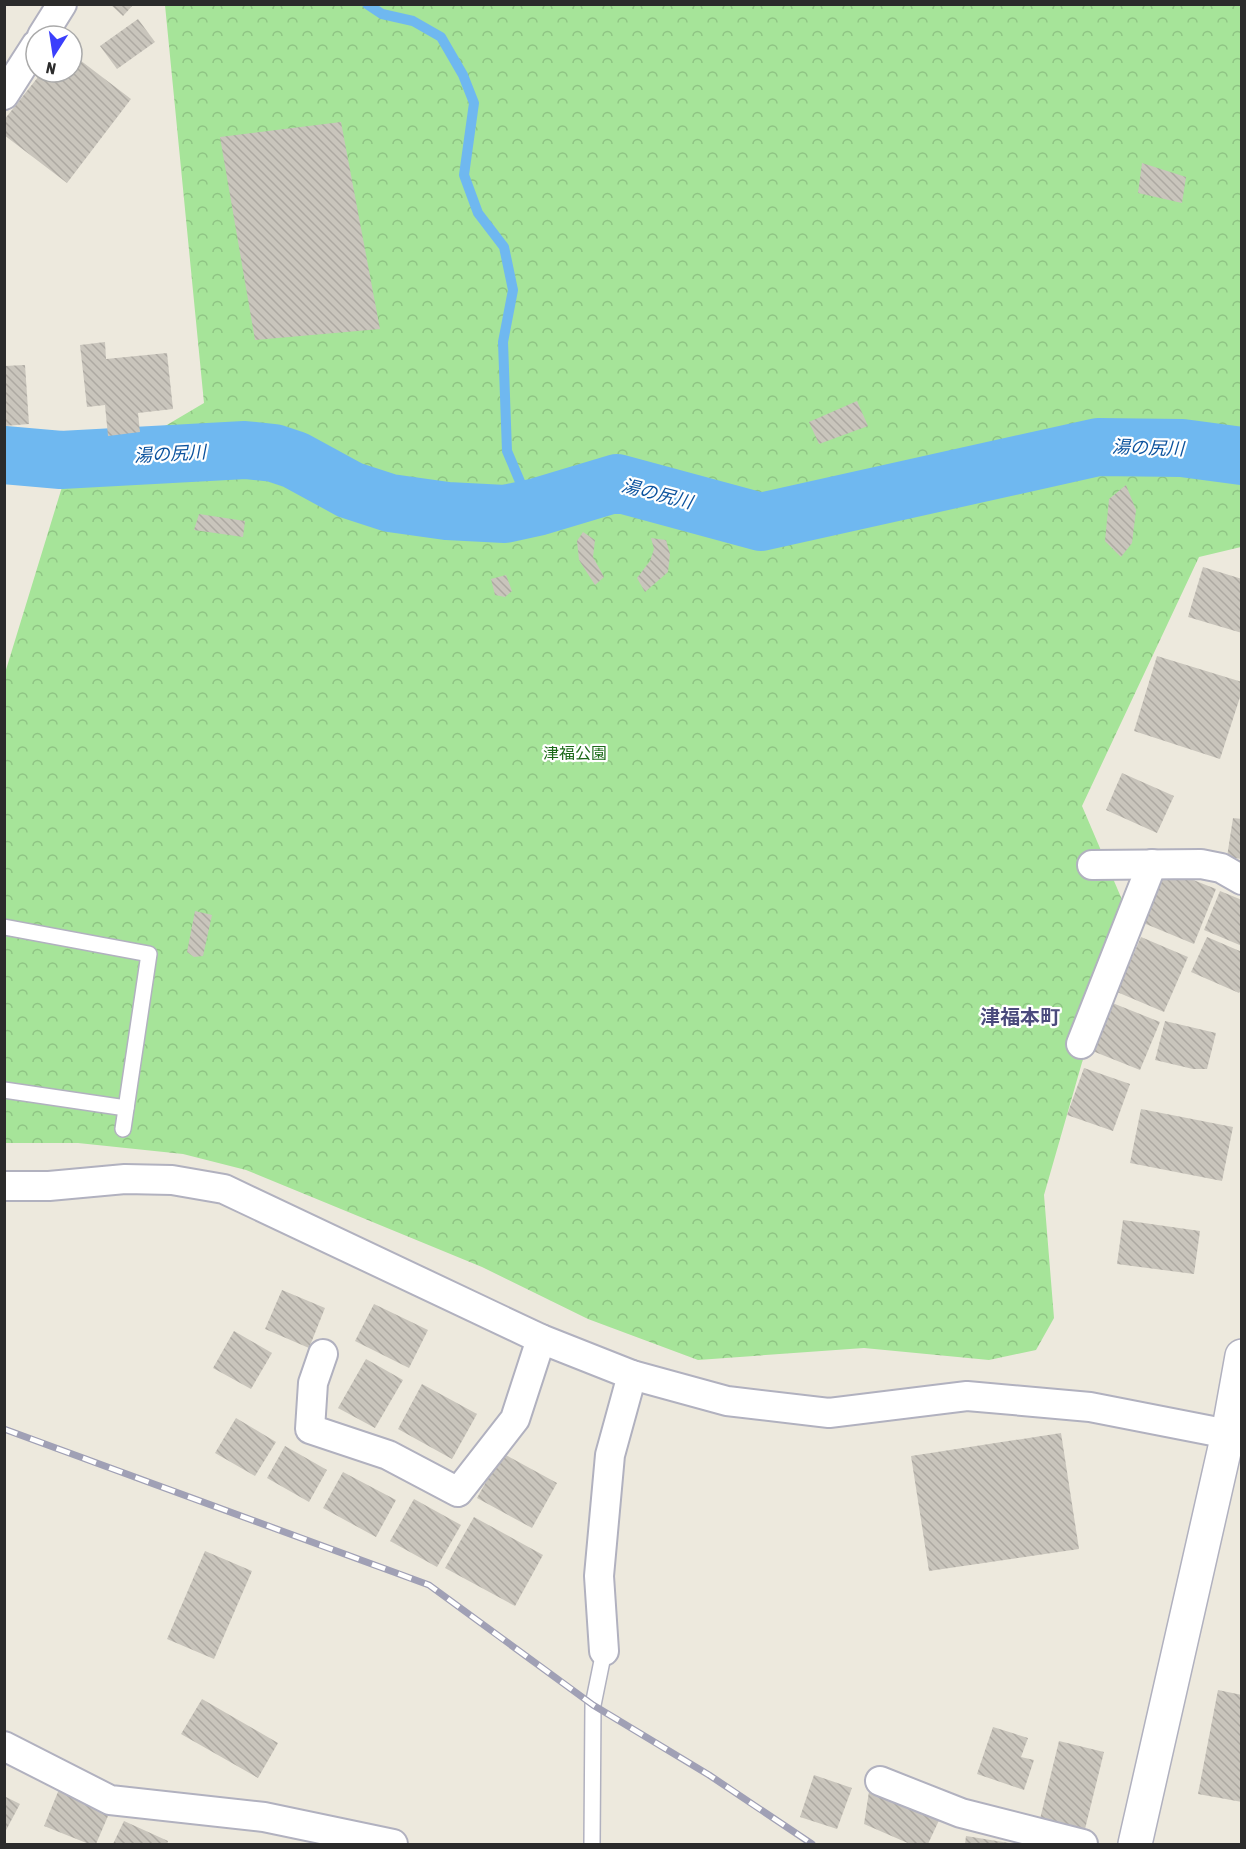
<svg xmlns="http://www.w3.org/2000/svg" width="1246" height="1849" font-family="'Asap Condensed','Noto Sans JP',sans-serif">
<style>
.park{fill:url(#park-crowns)}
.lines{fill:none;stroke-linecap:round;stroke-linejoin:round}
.stream{stroke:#6fb8f0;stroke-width:10}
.river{stroke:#6fb8f0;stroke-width:58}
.building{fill:url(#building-back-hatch)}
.service-casing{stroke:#b1b1bf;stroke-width:18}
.minor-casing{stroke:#b1b1bf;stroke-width:32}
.tertiary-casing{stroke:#b1b1bf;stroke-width:36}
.service{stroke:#fff;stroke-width:15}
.minor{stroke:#fff;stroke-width:28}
.tertiary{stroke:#fff;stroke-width:33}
.rail-casing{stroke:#a0a0b5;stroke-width:7}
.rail{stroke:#fff;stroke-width:4.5;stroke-dasharray:14;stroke-linecap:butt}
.labels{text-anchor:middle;stroke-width:4.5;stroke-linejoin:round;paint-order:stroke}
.park-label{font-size:16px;fill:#1d6a1a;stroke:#fff}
.water-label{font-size:18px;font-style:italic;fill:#0c539e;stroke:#fff}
.quarter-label{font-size:20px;font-weight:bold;fill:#4b4b7c;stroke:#fff}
</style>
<defs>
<pattern id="park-crowns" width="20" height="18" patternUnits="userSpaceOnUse" patternTransform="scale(1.5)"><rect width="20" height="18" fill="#a6e499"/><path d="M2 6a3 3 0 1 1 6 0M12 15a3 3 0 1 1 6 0" fill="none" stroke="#8fc484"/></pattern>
<pattern id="building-back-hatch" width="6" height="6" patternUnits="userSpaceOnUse" patternTransform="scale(1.5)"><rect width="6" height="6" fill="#c9c5bc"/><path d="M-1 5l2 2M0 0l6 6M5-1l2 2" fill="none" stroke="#ada9a2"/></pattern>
</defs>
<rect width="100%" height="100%" fill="#ede9dd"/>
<polygon class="park" points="165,5 1241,5 1241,547 1199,557 1082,806 1126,909 1044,1195 1054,1318 1036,1350 989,1360 864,1348 698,1360 588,1319 482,1267 246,1170 183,1154 78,1143 5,1143 5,673 62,487 204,403"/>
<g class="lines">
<polyline class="stream" points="367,4 382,14 413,21 441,37 463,75 474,103 464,175 478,213 504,247 513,290 503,342 507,451 521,484 528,509"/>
<polyline class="river" points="4,455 61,460 245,450 274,453 295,460 350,490 390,503 447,511 505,514 537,507 617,483 761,522 1098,447 1182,448 1242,456"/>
</g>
<g class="building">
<polygon points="110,4 134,4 123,16"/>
<polygon points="138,19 155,42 117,69 100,46"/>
<polygon points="72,54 131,99 67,183 4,135 4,120 42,72 72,72"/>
<polygon points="341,122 380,329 255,340 220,137"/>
<polygon points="1142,163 1186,177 1182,203 1138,193"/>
<polygon points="105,342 106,359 167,353 173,409 138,413 140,432 108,436 105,405 87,407 80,345"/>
<polygon points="25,365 29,424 4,426 4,366"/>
<polygon points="857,401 868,426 819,444 809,422"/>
<polygon points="1126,485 1136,510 1132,543 1121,557 1105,541 1109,499"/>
<polygon points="199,514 245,521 243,537 194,530"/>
<polygon points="583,532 595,540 593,557 604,577 595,585 579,560 577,541"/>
<polygon points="651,538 666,540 670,554 668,572 645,592 637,578 650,561 654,549"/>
<polygon points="1203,567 1242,579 1242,633 1188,617"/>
<polygon points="506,575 512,591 505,597 495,595 491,579"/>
<polygon points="1157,656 1242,682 1242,691 1220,759 1134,731"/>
<polygon points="1122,773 1174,796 1157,833 1106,810"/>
<polygon points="1233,818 1242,819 1242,859 1227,857"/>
<polygon points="1163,868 1216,889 1194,944 1141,922"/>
<polygon points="1220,891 1242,900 1242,946 1204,930"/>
<polygon points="195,911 212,915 203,956 194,957 187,952"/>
<polygon points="1141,937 1188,957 1164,1012 1117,992"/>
<polygon points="1207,937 1242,952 1242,989 1239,993 1191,972"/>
<polygon points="1110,1002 1160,1022 1140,1070 1090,1050"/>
<polygon points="1165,1021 1216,1033 1207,1069 1193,1069 1155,1060"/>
<polygon points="1084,1068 1130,1084 1113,1131 1067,1115"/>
<polygon points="1141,1109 1233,1127 1222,1181 1130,1163"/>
<polygon points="1123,1220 1200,1231 1194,1274 1117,1264"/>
<polygon points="282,1290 325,1308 309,1348 265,1329"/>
<polygon points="374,1304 428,1330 409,1368 355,1341"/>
<polygon points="234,1331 272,1353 251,1389 213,1368"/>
<polygon points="366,1359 403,1380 375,1428 338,1408"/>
<polygon points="422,1384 477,1414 452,1459 398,1429"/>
<polygon points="236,1418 276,1442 255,1476 215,1453"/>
<polygon points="1061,1433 1079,1549 929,1571 911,1456"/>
<polygon points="285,1446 327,1470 309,1502 267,1478"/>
<polygon points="502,1453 557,1483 532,1528 477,1498"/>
<polygon points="343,1472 396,1500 376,1537 323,1508"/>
<polygon points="414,1499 461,1525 437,1567 390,1541"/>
<polygon points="474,1517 543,1555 515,1606 445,1568"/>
<polygon points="205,1551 252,1571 214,1659 167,1639"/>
<polygon points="1218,1690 1242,1695 1242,1802 1198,1794"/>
<polygon points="202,1699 278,1743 258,1778 181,1734"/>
<polygon points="993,1727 1028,1738 1021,1757 1034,1760 1024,1790 977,1774"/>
<polygon points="1059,1741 1104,1752 1085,1829 1040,1819"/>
<polygon points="814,1775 852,1788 837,1829 800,1817"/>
<polygon points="870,1785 941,1816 928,1844 910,1844 864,1824"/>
<polygon points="60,1787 111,1809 96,1844 89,1844 44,1826"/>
<polygon points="4,1796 20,1804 4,1834"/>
<polygon points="124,1821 168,1841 167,1844 113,1844"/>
<polygon points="966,1836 1009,1843 1009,1844 965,1844"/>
</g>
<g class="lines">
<g class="service-casing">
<g id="service">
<polyline points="4,927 149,954 123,1129"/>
<polyline points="4,1090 126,1108"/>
<polyline points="592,1844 593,1705 604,1651"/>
</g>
</g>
<g class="minor-casing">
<g id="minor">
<polyline points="42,36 62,4"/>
<polyline points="4,95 36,45"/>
<polyline points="1092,865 1201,864 1221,868 1242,880"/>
<polyline points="1081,1044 1152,864"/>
<polyline points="4,1186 49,1186 125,1179 172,1180 224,1189 541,1339 632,1375 727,1401 829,1413 967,1396 1090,1407 1228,1434"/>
<polyline points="323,1354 313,1383 310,1429 388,1455 458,1492 515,1419 541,1339"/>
<polyline points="604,1651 599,1576 610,1455 632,1375"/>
<polyline points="4,1746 110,1800 264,1817 393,1844"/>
<polyline points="880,1781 961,1813 1083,1844"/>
</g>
</g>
<g class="tertiary-casing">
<polyline id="tertiary" points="1135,1844 1228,1434 1242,1356"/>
</g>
<use href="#service" class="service"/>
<use href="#minor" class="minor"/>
<use href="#tertiary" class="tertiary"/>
<g class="rail-casing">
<polyline id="rail" points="4,1429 429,1585 593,1705 709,1775 812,1844"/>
</g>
<use href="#rail" class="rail"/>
</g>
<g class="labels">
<g class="park-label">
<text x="575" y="759">津福公園</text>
</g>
<g class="water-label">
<text transform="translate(1148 448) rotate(2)" y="6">湯の尻川</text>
<text transform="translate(170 454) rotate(-3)" y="6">湯の尻川</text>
<text transform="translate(657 494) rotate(14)" y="6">湯の尻川</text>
</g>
<g class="quarter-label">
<text x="1020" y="1024">津福本町</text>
</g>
</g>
<rect width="1246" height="1849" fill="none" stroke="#2b2b2b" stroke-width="12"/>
<g transform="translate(54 54) rotate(192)"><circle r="28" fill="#ffffff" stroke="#aaaaaa" stroke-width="1.5"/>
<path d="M0-4.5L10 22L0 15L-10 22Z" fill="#3b3ffc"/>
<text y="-9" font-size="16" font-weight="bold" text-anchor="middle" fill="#2b2b2b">N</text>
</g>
</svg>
